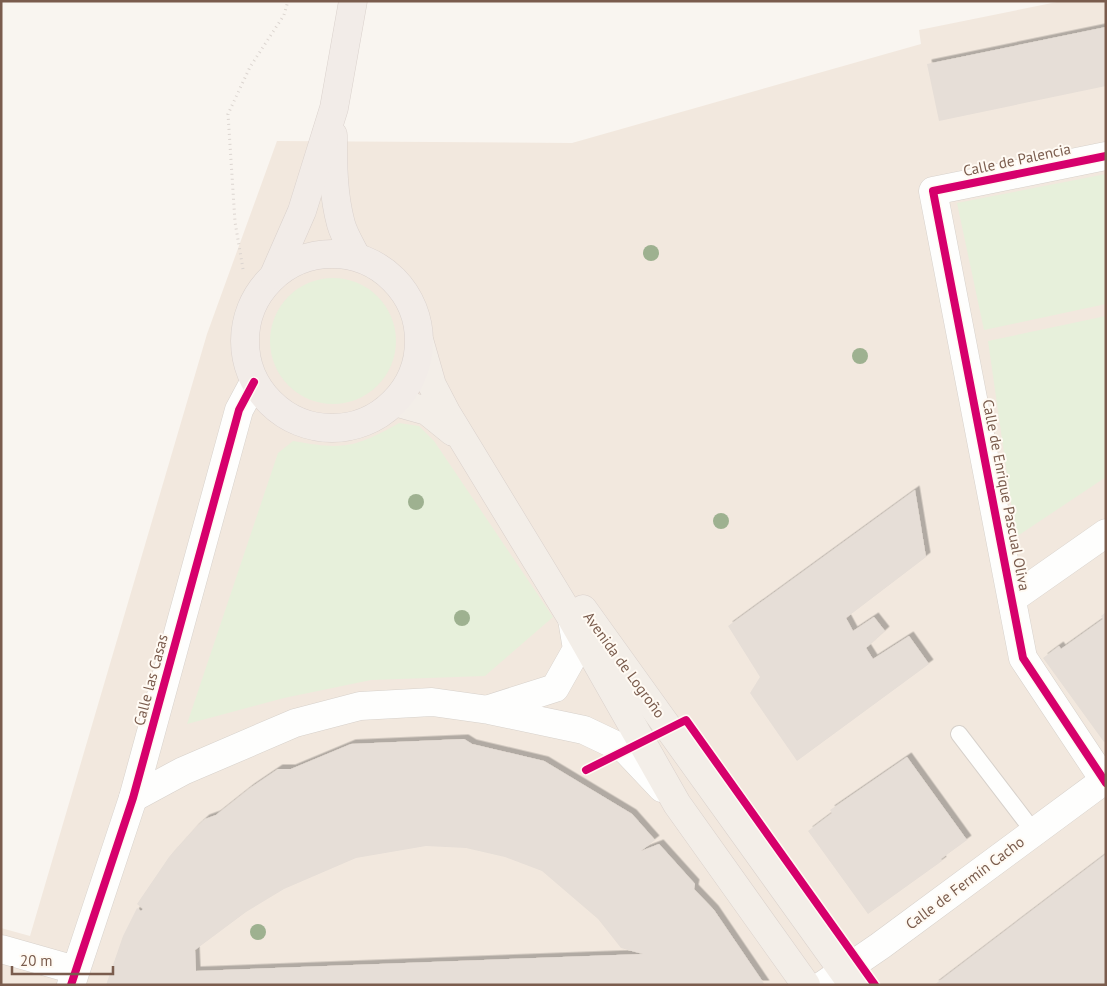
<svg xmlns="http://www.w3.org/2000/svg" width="1107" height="986" font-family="'PT Sans',sans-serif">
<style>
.residential{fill:#f2e8de}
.green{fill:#e7f0db}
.building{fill:#e6ded7;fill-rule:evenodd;filter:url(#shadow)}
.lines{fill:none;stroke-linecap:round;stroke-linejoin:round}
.service-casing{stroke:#d7d1cb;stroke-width:18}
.minor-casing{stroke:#d7d1cb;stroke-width:29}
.primary-casing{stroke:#dad1cc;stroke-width:29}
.trunk-casing{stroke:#dad1cc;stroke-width:29}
.path{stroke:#dcd5d0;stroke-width:3;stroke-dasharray:1 4;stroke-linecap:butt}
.service{stroke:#fefefd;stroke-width:16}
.minor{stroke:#fefefd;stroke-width:28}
.primary{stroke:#f3eee8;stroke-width:28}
.trunk{stroke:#f2ece8;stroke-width:28}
.cycleway-casing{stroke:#fffaf3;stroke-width:11}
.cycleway{stroke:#d6006c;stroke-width:8}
.tree{fill:#9eb190}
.labels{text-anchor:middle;stroke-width:4;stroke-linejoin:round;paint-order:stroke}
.street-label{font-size:15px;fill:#7a5c4d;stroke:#fffaf3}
</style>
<defs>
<filter id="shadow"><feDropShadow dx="4.5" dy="-4.5" stdDeviation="0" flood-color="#0004"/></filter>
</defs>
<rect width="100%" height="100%" fill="#f9f5f0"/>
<polygon class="residential" points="1062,1 1106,1 1106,985 1,985 1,928 30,936 207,334 277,141 572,143 921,44 919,30"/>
<g class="green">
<polygon points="1106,174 1106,304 984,330 957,203"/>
<circle cx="333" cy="341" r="63"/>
<polygon points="1106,316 1106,477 1016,537 988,341"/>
<path d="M399,423l20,3 15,15 119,176 -68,59 -114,4 -87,18 -97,26 91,-271 15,-12c50,9 62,7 106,-18z"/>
</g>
<g class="building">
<polygon points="1106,27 1106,86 939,121 927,64"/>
<polygon points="915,490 926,557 846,618 853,631 874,617 885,631 866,648 873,659 909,636 929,664 797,761 750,693 760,677 728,626"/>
<polygon points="1106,612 1106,741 1104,742 1043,658 1059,646 1061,649 1103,619 1101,616"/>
<path d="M464,739l8,5 72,17 88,53 23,26 -14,11 18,-7 36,40 -1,5 20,21 51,75h-659l17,-49 14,-28 4,3 2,-2 -6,-5 32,-47 26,-29 10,-9 11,-4 34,-27 28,-19h13l60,-25zM426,846l40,2 39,9 37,14 56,48 23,29 22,6 -447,17 -1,-21 51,-38 38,-23 72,-31z"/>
<polygon points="907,757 967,840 941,859 942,861 868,914 808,831 832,813 830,810"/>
<polygon points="1106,854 1106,985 934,985"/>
</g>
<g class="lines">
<g class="service-casing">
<polyline id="service" points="959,734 1034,832"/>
</g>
<g class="minor-casing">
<g id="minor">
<polyline points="1106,156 933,191 1023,658 1106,783"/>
<polyline points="1012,599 1106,533"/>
<polyline points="489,709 555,688 577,649 572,619"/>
<polyline points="133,798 183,771 295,723 360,706 432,702 489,710 584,730 626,750 662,788"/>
<polyline points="1,949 75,970"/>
<polyline points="71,985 133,798 239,410 254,382"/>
<polyline points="823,985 880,946 1106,779"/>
</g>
</g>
<g class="primary-casing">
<g id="primary">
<polyline points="420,343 432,385 446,412 572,619 677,804 806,985"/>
<polyline points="395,402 427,411 453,432"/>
<polyline points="583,609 853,985"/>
</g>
</g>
<g class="trunk-casing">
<g id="trunk">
<path d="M333,135c0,29 0,60 8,89 3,11 10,22 15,32"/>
<circle cx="332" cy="341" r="87"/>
<polyline points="274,275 302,211 334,108 353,1"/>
</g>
</g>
<polyline class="path" points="243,269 235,222 228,114 250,67 284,15 288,1"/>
<use href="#service" class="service"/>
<use href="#minor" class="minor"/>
<use href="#primary" class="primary"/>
<use href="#trunk" class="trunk"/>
<g class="cycleway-casing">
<g id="cycleway">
<polyline points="1106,156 933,191 1023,658 1106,783"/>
<polyline points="586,770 686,720 875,985"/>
<polyline points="71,985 133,798 239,410 254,382"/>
</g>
</g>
<use href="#cycleway" class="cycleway"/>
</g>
<g class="tree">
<circle cx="651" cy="253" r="8"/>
<circle cx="860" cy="356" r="8"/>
<circle cx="416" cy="502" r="8"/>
<circle cx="721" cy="521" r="8"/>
<circle cx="462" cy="618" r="8"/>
<circle cx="258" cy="932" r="8"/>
</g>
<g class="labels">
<g class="street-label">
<text transform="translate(1017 160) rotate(-12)" y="5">Calle de Palencia</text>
<text transform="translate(1006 495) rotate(79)" y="5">Calle de Enrique Pascual Oliva</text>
<text transform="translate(624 665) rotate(54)" y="5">Avenida de Logroño</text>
<text transform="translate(151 680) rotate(-75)" y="5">Calle las Casas</text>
<text transform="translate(965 883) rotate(-37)" y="5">Calle de Fermín Cacho</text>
</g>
</g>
<rect width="1107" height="986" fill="none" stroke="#7a5c4d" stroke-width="5"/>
<path d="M12 966v8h101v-8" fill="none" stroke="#7a5c4d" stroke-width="2.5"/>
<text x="20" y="966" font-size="15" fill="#7a5c4d" stroke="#fffaf3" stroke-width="4" paint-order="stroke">20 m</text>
</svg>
